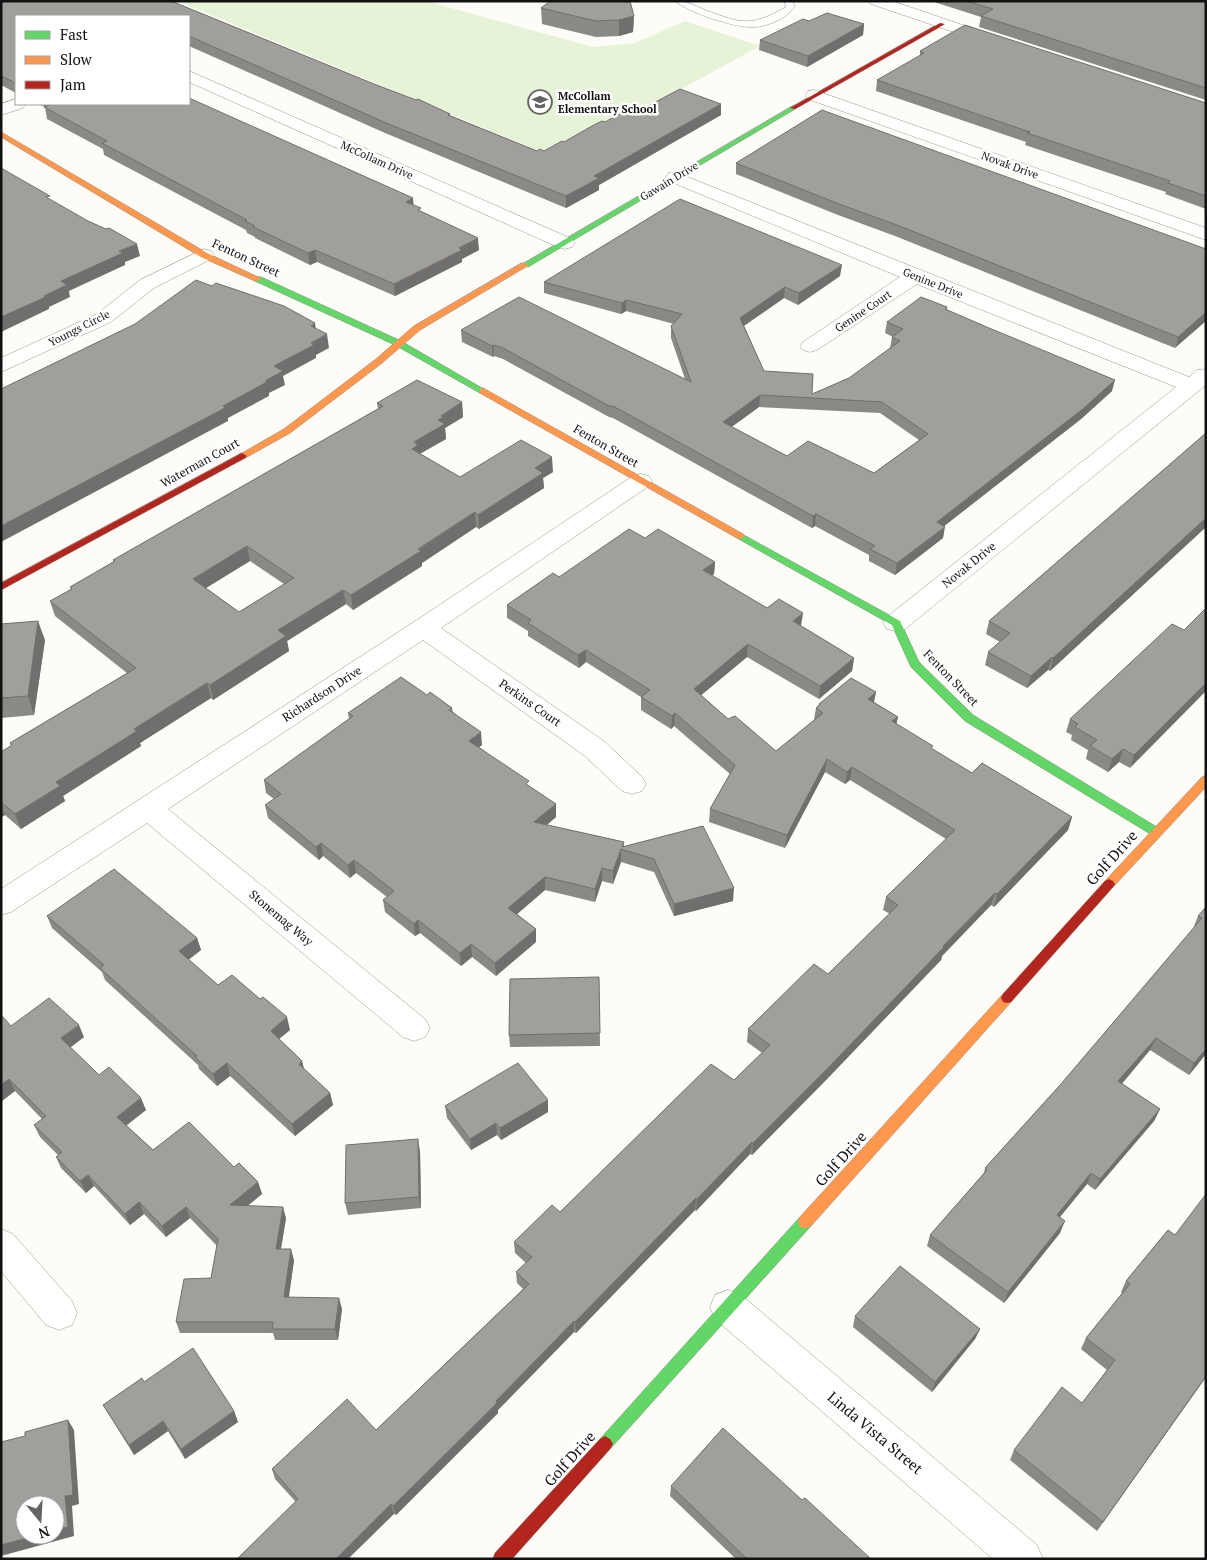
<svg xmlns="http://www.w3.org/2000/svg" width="1207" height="1560" font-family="'PT Serif',serif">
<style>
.green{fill:#e7f3d7}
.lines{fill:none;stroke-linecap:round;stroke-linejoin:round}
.lane-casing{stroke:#979795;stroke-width:1}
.street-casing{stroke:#979795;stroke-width:1}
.fast-casing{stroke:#8e8d8b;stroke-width:1}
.slow-casing{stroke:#8e8d8b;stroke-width:1}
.jam-casing{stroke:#8e8d8b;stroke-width:1}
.lane{fill:#fffffe;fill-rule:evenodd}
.street{fill:#fffffe;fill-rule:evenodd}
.fast{fill:#63d668;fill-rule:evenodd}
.slow{fill:#ff974d;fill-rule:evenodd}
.jam{fill:#b3261e;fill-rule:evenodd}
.wall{fill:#8a8986;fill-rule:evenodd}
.shaded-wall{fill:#716f6d}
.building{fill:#a19f9c;stroke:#716f6d;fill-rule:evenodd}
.labels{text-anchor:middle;stroke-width:5;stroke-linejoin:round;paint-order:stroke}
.far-poi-label{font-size:11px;font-weight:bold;fill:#111;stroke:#fff;text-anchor:start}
.far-street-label{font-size:11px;fill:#111;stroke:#fff}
.street-label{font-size:12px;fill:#111;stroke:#fff}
.near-street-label{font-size:15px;fill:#111;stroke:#fff}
</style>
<rect width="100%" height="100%" fill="#fdfcf7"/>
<polygon class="green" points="188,1 426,1 593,47 635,43 685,21 760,46 556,158 182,3"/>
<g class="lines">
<g class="lane-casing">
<path id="lane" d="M675,1c11,0 19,4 30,9 38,14 45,17 81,-3l-2,-6h8l3,5c-7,12 -30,22 -44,21 -18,0 -62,-14 -76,-26z"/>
</g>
<g class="street-casing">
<g id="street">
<polygon points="868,1 892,1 1001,38 1003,41 1001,44 989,44 871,4"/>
<polygon points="189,71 572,239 575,243 572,247 565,249 558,247 189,82"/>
<polygon points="814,90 1206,228 1206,240 808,99 806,95 808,91"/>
<polygon points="16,99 16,104 25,104 23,108 1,115 1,104"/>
<polygon points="675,172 1189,377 1197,370 1206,369 1206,385 905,629 896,631 887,629 883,623 887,617 1176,387 917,284 817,350 810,352 803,350 800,346 803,342 900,277 669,181 666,177 669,173"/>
<polygon points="204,249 211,251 214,255 211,259 154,288 111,322 1,372 1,358 97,314 140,280"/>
<polygon points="641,474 649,476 652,481 649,486 441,628 605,742 642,777 646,784 642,791 632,794 622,791 585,756 423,640 168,809 425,1019 430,1028 425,1037 414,1041 403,1037 147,823 11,912 1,915 1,889 414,622 633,476"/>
<polygon points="1,1229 13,1234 72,1301 77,1313 72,1325 59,1330 46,1325 1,1271"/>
<polygon points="728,1290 741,1295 1037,1545 1043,1559 993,1559 715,1319 710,1307 715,1295"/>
</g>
</g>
<g class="fast-casing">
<g id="fast">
<polygon points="793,106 796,108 795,109 528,267 521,265"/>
<polygon points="255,277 261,277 401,341 487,391 483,394 480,393 395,345 255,281"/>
<polygon points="740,533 900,621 919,662 973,715 1160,829 1162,832 1160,835 1152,835 965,721 911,667 892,625 737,538 735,536"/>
<polygon points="805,1216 810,1217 812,1222 810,1227 610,1449 605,1452 600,1449 597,1444 600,1439 800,1217"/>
</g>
</g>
<g class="slow-casing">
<g id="slow">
<polygon points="1,132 207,253 262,279 255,281 201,257 1,137"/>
<polygon points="522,263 529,265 420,330 382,363 290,433 245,458 242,459 237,456 284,429 376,359 414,326"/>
<polygon points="483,388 743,534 745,536 740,539 737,538 480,393 480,389"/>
<polygon points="1206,776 1206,787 1113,887 1105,887 1103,884 1105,881 1202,777"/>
<polygon points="1007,993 1011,994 1013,998 1011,1002 810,1227 805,1228 800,1227 798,1222 800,1217 1003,994"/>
</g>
</g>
<g class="jam-casing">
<g id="jam">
<polygon points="940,23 945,24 795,109 790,108"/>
<polygon points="242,453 247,456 245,458 1,590 1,583"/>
<polygon points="1109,879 1113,881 1115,884 1113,887 1011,1002 1007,1003 1003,1002 1001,998 1003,994 1105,881"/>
<polygon points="605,1436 610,1439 613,1444 610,1449 512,1559 493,1559 495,1553 600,1439"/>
</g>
</g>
<use href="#lane" class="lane"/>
<use href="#street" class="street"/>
<use href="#fast" class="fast"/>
<use href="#slow" class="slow"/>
<use href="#jam" class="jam"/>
</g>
<g class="wall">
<polygon points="1,1 178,4 537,151 544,151 564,142 605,122 633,114 721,115 599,185 599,190 566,208 385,133 189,46 189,16 16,16 16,93 1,85"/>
<polygon points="931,1 1206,1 1206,100 979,27 981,17"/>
<polygon points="541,8 634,16 633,32 619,36 596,37 542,24"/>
<polygon points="864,24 863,35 807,67 759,50 760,40"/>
<polygon points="920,51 1206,103 1206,209 1165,194 1166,192 1025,145 1026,142 876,91 877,80 920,56"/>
<polygon points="38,104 189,104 414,205 421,212 479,250 462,259 462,262 395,296 317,262 310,265 255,238 255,237 247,233 246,230 104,155 103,149 47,119 45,107"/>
<polygon points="736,163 1206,249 1175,348 895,236 838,215 736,174"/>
<path d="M840,276l-42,29 -14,-7 -40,28 20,45 48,23 37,-16 41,-30 2,-11h1l-8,-4 2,-11 60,-15v3l165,81 -31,28 -137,107 -1,12 -48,37 -26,-14v-6l-54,-29 -3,2 -199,-110 -4,-1 -106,-58 -9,-3 -1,1 -31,-15 -1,-12 224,49 -14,-41v-12l3,-2 -48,-13 -5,3 -77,-21v-11zM759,407l121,6 39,27 -45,33 -87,-17 -56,-29z"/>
<path d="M462,402l1,15 -18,11 1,11 -26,15 40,23 93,-5 -10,6 1,10 -65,41 -3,-2 -54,36v3l-69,44 -7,-6 -59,37 2,10 -76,49 -2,-2 -71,45 1,3 -78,50 2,5 -44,28 -16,-14 -4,2v-65l10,-6 -1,-3 117,-70 -72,-57 -5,-15 21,-12 -1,-2 44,-25 -1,-2 265,-151 -1,-6zM250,561l34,23 -45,28 -33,-24z"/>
<polygon points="1206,433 1206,527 1050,671 1048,670 1027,688 985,665 988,652 1000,642 986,634 989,621"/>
<polygon points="645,538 715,562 714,574 712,576 767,608 801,626 854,658 852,671 819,699 747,657 701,695 728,719 776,751 814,720 816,708 818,706 819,704 876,692 874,702 898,717 896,724 932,749 972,773 1072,817 1068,830 994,907 991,905 942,956 941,960 827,1079 752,1155 750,1154 696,1211 695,1210 576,1333 574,1332 498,1410 498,1413 396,1515 394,1514 296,1502 275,1479 272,1469 376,1430 523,1289 517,1283 516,1272 526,1263 515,1253 514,1242 560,1212 734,1080 762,1053 747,1042 748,1029 828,974 890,914 883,910 886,897 946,839 850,780 845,784 825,772 785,848 709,822 710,809 730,774 674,726 671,729 641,710 641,697 586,662 579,668 528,636 528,631 507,618 507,605 559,577"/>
<polygon points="1,624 45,640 34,715 1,718"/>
<polygon points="1184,630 1130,768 1119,762 1108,772 1086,759 1088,750 1071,740 1072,735 1066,732 1070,719"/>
<polygon points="427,695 452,708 453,712 482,745 479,747 529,786 556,804 556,817 547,825 624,842 624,847 703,826 733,901 674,916 654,872 621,862 613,884 602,881 595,902 545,890 517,914 536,929 536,942 496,976 472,957 461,966 420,933 415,936 385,912 383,900 387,897 356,873 350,878 323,856 319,860 268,818 265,805 274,799 266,793 264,780 349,719 348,713"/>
<polygon points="1206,907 1206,1054 1189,1075 1150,1050 1122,1084 1160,1109 1154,1121 1095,1190 1087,1184 1059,1217 1060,1233 1004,1303 927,1246 930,1235 984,1173 985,1168 1061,1084 1193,929 1198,916"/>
<polygon points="47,916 197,938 201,950 188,960 218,985 290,1030 279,1039 302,1061 304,1069 330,1093 333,1105 295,1136 230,1076 217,1086 199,1069 198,1065 105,980 102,972 52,928"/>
<polygon points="599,977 600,1046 510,1047 509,1035"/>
<polygon points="1,1015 11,1026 84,1037 70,1047 99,1075 146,1110 126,1125 153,1150 234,1167 258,1182 262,1194 247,1206 286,1218 281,1249 294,1260 289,1297 342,1309 338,1340 275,1340 273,1333 180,1333 176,1322 211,1278 217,1246 190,1218 166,1237 144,1214 130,1225 94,1186 86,1193 61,1168 56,1157 58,1155 40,1137 34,1125 42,1119 15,1091 1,1101"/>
<polygon points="548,1100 548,1112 501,1140 497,1135 471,1150 447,1118 445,1106"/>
<polygon points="420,1151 421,1208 348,1215 345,1203"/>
<polygon points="1168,1230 1206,1377 1097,1531 1010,1460 1014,1450 1082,1403 1107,1370 1081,1349 1086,1338 1122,1293 1121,1292 1126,1281"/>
<polygon points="855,1316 980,1329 975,1339 932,1392 853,1327"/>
<polygon points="144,1382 234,1411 238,1422 185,1459 168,1431 134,1455 103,1405"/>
<polygon points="671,1486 802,1500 871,1559 736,1559 670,1496"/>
</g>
<g class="shaded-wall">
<polygon points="634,16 633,32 619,36 619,20"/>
<polygon points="864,24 863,35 807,67 808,56"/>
<polygon points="721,104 721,115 599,185 599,190 566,208 566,196 594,176"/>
<polygon points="413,198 414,210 406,202"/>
<polygon points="478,238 479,250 462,259 462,262 395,296 394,284"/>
<polygon points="137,244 140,256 125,262 125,265 69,291 70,297 49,307 49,309 1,332 1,317 44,296 61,281 119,251"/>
<polygon points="315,250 317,262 310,265 308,253"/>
<polygon points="842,265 840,276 798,305 799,293"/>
<polygon points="785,287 784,298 739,329 740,318"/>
<polygon points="626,300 626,311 621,314 622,303"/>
<polygon points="1206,312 1206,321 1175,348 1178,337"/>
<polygon points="315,323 317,336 311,326"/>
<polygon points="327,334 329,348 316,355 316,358 283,376 285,385 269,393 269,396 228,418 228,421 1,542 1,526 223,406 265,381 274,366 311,343"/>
<polygon points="494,345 494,356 493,357 492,346"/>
<polygon points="1115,380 1112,391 1081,419 934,534 937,522"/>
<polygon points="760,395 759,407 722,434 723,422"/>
<polygon points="462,402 463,417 445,428 446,439 419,454 412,449 414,442 438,420 441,416"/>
<polygon points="552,457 553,472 543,478 544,488 479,529 478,515 535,468"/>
<polygon points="475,512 476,527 422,563 422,566 353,610 351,595"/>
<polygon points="816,514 815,526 812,528 813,516"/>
<polygon points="1206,518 1206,527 1050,671 1053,658"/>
<polygon points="945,527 943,538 895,575 897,563"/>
<polygon points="247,546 250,561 196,594 193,579"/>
<polygon points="715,562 714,574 702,583 703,570"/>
<polygon points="343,590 346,604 287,641 289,651 213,700 210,685 278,630"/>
<polygon points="803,613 801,626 793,621"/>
<polygon points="38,621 45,640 34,715 28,696"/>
<polygon points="748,644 747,657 693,702 694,689"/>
<polygon points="586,650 586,662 579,668 578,655"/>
<polygon points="1052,657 1048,670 1027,688 1031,676"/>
<polygon points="854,658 852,671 819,699 820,686"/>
<polygon points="207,683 211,698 140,743 141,746 63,796 65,801 21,829 15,814 56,782 134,729"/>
<polygon points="1206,683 1206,691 1130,768 1134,755"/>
<polygon points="876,692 873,705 868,699"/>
<polygon points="675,713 674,726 671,729 672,716"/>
<polygon points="898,717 895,730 892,721"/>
<polygon points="481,732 482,745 471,753 469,741"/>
<polygon points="1123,749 1119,762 1108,772 1112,759"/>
<polygon points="827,759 825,772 785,848 787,835"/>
<polygon points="852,767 850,780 845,784 847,772"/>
<polygon points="556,804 556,817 534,835 534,822"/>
<polygon points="1,806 5,815 1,817"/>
<polygon points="1072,817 1068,830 994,907 997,894"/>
<polygon points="321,843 323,856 319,860 316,847"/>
<polygon points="621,849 621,862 613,884 613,871"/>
<polygon points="354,860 356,873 350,878 348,865"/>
<polygon points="602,868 602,881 595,902 595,889"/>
<polygon points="545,877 545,890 509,921 508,908"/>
<polygon points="734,888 733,901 674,916 674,904"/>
<polygon points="995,893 991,905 942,956 941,960 827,1079 752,1155 753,1143"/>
<polygon points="418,920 420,933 415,936 414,924"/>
<polygon points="536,929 536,942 496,976 495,963"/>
<polygon points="197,938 201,950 183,964 179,951"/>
<polygon points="471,944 472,957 461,966 460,953"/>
<polygon points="287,1017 290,1030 274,1043 271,1031"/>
<polygon points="79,1025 84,1037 66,1051 61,1038"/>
<polygon points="1156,1038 1150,1050 1113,1093 1118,1081"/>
<polygon points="1206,1049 1206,1054 1189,1075 1194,1063"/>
<polygon points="302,1061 305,1074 299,1064"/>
<polygon points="227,1063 230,1076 217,1086 213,1074"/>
<polygon points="9,1079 15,1091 2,1101 1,1085"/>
<polygon points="330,1093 333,1105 295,1136 292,1124"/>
<polygon points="141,1098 146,1110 122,1129 117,1117"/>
<polygon points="548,1100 548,1112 501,1140 500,1128"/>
<polygon points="1160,1109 1154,1121 1095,1190 1100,1179"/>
<polygon points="496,1123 497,1135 471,1150 470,1139"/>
<polygon points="418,1139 420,1151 421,1208 419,1197"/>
<polygon points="752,1142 750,1154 696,1211 697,1199"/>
<polygon points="1091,1173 1087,1184 1052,1227 1057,1215"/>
<polygon points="88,1175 94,1186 86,1193 80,1181"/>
<polygon points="258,1182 262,1194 234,1217 230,1205"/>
<polygon points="696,1198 695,1210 576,1333 575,1322"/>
<polygon points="139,1202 144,1214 130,1225 125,1214"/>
<polygon points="186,1207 190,1218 166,1237 162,1226"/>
<polygon points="283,1207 286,1218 279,1260 276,1249"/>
<polygon points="1065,1221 1060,1233 1004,1303 1008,1292"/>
<polygon points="291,1249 294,1260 287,1308 284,1297"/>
<polygon points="339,1298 342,1309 338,1340 335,1329"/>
<polygon points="574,1321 574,1332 498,1410 498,1413 396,1515 393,1506"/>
<polygon points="980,1329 975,1339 932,1392 935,1382"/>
<polygon points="1206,1376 1206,1377 1097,1531 1103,1522"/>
<polygon points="234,1411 238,1422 185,1459 181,1449"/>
<polygon points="68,1420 74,1430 79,1504 72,1506 74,1536 1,1556 1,1545 38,1535 55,1535 55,1530 65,1496"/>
<polygon points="163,1421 168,1431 134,1455 129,1445"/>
<polygon points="391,1504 394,1514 348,1559 336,1559"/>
</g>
<g class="building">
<polygon points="1,1 171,1 374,84 416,100 418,99 450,114 448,115 537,151 540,149 544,151 562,141 564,142 592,126 602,121 605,122 625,111 633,114 680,89 721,104 594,176 599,178 566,196 384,122 189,36 189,16 16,16 16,83 1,76"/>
<polygon points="550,1 630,1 634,16 619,20 596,21 541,8"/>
<polygon points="966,1 1206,1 1206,88 981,16 993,9"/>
<polygon points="827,13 864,24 808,56 760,40 803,19 809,21"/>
<polygon points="965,25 1206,103 1206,196 1168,183 1170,181 1027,133 1030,132 877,80 924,53 920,51"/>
<polygon points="189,98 413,198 406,202 421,208 418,210 478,238 459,248 462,250 394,284 315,250 308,253 253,227 255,226 245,221 247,220 102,143 107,141 44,107 53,104 189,104"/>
<polygon points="822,110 1206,249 1206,312 1178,337 897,225 839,204 736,163"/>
<polygon points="1,168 50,196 46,197 88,221 106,229 109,228 137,244 119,251 123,253 61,281 67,285 44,296 46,297 1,317"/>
<path d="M680,199l162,66 -43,28 -14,-6 -45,31 24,53 49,3 -1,20 37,-16 51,-37 -8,-4 11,-8 -16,-7 34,-25 26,10 -2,2 44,19 126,52 -31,28 -147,114 8,5 -48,36 -27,-14 5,-3 -59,-32 -3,2 -200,-110h-4l-106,-58 -9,-3 -2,1 -31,-16 58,-33 172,85 -20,-56 11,-12 -56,-14 -4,3 -78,-21zM760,395l122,7 46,32 -54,39 -66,-32 -21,15 -64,-34z"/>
<polygon points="196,280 212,286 216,283 284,306 315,323 311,326 327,334 311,343 314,345 274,366 283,371 265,381 267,382 223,406 225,408 1,526 1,389 135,324"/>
<path d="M417,380l45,22 -21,14 3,1 -6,3 7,4 -31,18 4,3 -6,4 48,28 61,-37 31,17 -17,11 8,5 -65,42 -3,-3 -57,37 3,2 -70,44 -8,-5 -65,40 8,6 -76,49 -3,-2 -73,46 3,2 -81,51 4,4 -45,28 -14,-12v-50l11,-7 -2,-2 126,-75 -86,-67 22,-12 -2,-2 45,-26 -2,-1 270,-154 -6,-3zM247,546l47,32 -55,34 -46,-33z"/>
<polygon points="1206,433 1206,518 1053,658 1052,657 1031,676 988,652 1010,633 989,621"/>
<polygon points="629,529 645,538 658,529 715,562 703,570 767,608 779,599 803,613 793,621 854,658 820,686 748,644 694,689 728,719 735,716 776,751 823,713 816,708 820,705 819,704 851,678 876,692 868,699 898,717 892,721 933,746 931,748 972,773 982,763 1072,817 997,894 995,893 943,946 944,947 829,1067 753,1143 752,1142 697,1199 696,1198 575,1322 574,1321 496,1401 497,1403 393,1506 391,1504 336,1559 237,1559 298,1499 272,1469 347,1399 376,1430 529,1284 516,1272 532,1257 514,1242 552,1205 560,1212 711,1064 734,1080 770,1045 748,1029 814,964 828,974 898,905 886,897 955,830 852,767 847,772 827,759 787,835 710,809 735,765 675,713 672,716 641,697 650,690 586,650 578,655 528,623 531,620 507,605 553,573 559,577"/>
<polygon points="1206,608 1206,683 1134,755 1123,749 1112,759 1090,746 1097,740 1075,727 1078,724 1070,719 1172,624 1184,630"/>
<polygon points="38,621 28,696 1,698 1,624"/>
<polygon points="401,677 427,695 430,692 452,708 449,710 481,732 469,741 529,781 526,784 556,804 534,822 624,842 622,847 703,826 734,888 674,904 654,859 621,849 613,871 602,868 595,889 545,877 508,908 536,929 495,963 471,944 460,953 418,920 414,924 383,900 394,891 354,860 348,865 321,843 316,847 265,805 281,794 264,780 353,716 348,713"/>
<polygon points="114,869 197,938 179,951 218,985 232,975 260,999 263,997 287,1017 271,1031 302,1061 299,1064 330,1093 292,1124 227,1063 213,1074 195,1057 197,1056 100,968 104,965 47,916"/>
<polygon points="1206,907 1206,1049 1194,1063 1156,1038 1118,1081 1160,1109 1100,1179 1091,1173 1057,1215 1065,1221 1008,1292 930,1235 987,1170 985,1168 1061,1084 1202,918 1198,916"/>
<polygon points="599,977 600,1033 509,1035 510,979"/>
<polygon points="49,998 79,1025 61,1038 99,1075 109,1067 141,1098 117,1117 153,1150 189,1122 234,1167 239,1163 258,1182 230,1205 283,1207 276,1249 291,1249 284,1297 339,1298 335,1329 272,1329 273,1322 176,1322 184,1279 211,1278 218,1239 186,1207 162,1226 139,1202 125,1214 88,1175 80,1181 56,1157 62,1152 34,1125 46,1116 9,1079 1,1085 1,1015 11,1026"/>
<polygon points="518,1063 548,1100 500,1128 496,1123 470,1139 445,1106"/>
<polygon points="418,1139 419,1197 345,1203 346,1145"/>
<polygon points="1206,1194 1206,1376 1103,1522 1014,1450 1062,1387 1082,1403 1115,1360 1086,1338 1130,1284 1126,1281 1168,1230 1175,1235"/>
<polygon points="900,1266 980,1329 935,1382 855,1316"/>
<polygon points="193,1348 234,1411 181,1449 163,1421 129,1445 103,1405 142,1378 144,1382"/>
<polygon points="68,1420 73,1495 65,1496 68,1527 55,1530 55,1505 25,1505 25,1535 38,1535 1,1545 1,1442 25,1436 25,1432"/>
<polygon points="723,1428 802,1500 805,1498 871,1559 747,1559 671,1486"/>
</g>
<defs>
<g id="school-ring" transform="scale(1.25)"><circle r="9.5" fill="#fff" stroke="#646362" stroke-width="1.5"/><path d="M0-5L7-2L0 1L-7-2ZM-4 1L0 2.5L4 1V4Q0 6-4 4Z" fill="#646362"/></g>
</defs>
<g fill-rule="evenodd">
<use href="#school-ring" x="540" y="102"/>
</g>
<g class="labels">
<g class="far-poi-label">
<text x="558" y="100">McCollam<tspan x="558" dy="13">Elementary School</tspan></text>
</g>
<g class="far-street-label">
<text transform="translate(377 160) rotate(24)" y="4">McCollam Drive</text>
<text transform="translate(1010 165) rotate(20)" y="4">Novak Drive</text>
<text transform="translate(669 181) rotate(-31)" y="4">Gawain Drive</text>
<text transform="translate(933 283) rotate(22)" y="4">Genine Drive</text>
<text transform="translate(863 311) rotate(-34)" y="4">Genine Court</text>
<text transform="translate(79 328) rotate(-27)" y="4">Youngs Circle</text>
</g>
<g class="street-label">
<text transform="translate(246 258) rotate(25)" y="4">Fenton Street</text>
<text transform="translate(606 446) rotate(30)" y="4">Fenton Street</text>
<text transform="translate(200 463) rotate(-29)" y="4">Waterman Court</text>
<text transform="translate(969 565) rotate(-39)" y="4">Novak Drive</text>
<text transform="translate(951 678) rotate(46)" y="4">Fenton Street</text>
<text transform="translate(322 694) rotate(-33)" y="4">Richardson Drive</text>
<text transform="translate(530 703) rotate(35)" y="4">Perkins Court</text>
<text transform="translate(281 918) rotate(40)" y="4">Stonemag Way</text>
</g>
<g class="near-street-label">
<text transform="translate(1112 858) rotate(-48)" y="5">Golf Drive</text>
<text transform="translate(841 1159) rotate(-48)" y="5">Golf Drive</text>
<text transform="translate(875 1433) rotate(40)" y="5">Linda Vista Street</text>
<text transform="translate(570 1459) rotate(-48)" y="5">Golf Drive</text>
</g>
</g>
<rect width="1207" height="1560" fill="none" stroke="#111111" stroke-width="5"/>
<rect x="15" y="15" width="175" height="90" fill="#ffffff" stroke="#a0a0a0"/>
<rect x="25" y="31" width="25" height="8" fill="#63d668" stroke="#a0a0a0"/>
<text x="60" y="40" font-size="15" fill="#111111">Fast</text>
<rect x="25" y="56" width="25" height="8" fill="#ff974d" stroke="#a0a0a0"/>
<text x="60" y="65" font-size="15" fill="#111111">Slow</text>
<rect x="25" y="81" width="25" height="8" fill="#b3261e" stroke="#a0a0a0"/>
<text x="60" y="90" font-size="15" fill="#111111">Jam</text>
<g transform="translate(40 1520) rotate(162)"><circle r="24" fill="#ffffff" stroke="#a0a0a0"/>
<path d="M0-4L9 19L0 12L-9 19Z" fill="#646362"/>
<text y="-8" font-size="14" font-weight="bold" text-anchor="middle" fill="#111111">N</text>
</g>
</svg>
